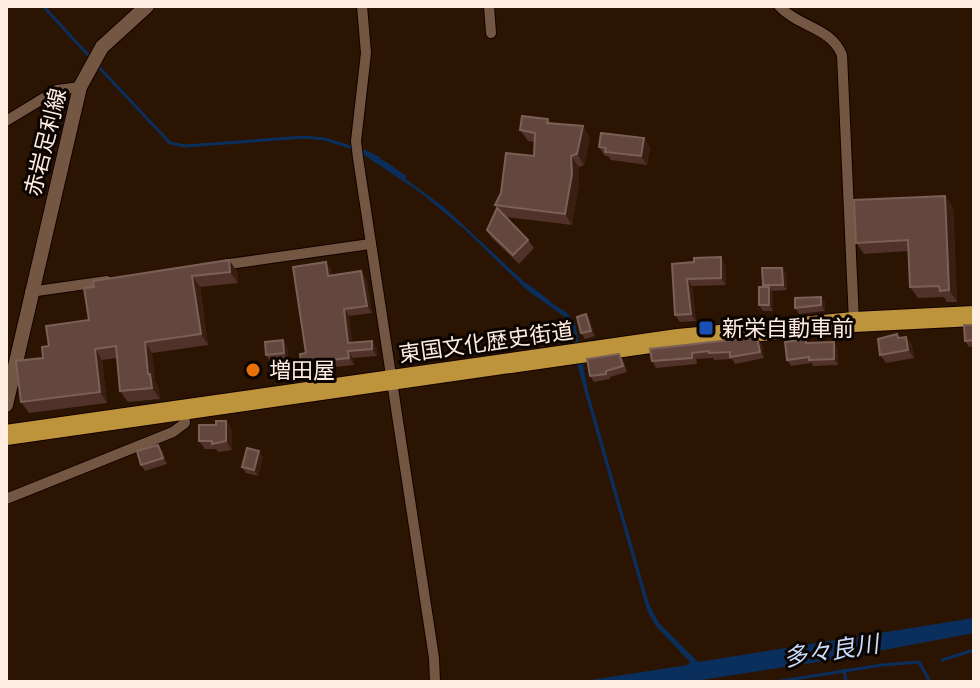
<svg xmlns="http://www.w3.org/2000/svg" width="980" height="688" font-family="Poppins,'Noto Sans JP',sans-serif">
<style>
.water{fill:#0b2f5d}
.lines{fill:none;stroke-linecap:round;stroke-linejoin:round}
.stream{stroke:#0b2f5d;stroke-width:3}
.street-casing{stroke:#120100;stroke-width:12}
.secondary-casing{stroke:#120100;stroke-width:16}
.highway-casing{stroke:#120100;stroke-width:22}
.street{stroke:#745743;stroke-width:10}
.secondary{stroke:#745743;stroke-width:14}
.highway{stroke:#bd943b;stroke-width:20}
.wall{fill:#50322b}
.shaded-wall{fill:#391e12}
.building{fill:#63463e;stroke:#7b6058;stroke-width:2}
.transit-dot{fill:#1a4fb4;stroke:#0c0401;stroke-width:3}
.food-dot{fill:#e8710a;stroke:#0c0401;stroke-width:3}
.labels{text-anchor:middle;stroke-width:6;stroke-linejoin:round;paint-order:stroke}
.street-label{font-size:22px;fill:#ffede2;stroke:#0c0401}
.poi-label{font-size:22px;fill:#ffede2;stroke:#0c0401;text-anchor:start}
.water-label{font-size:24px;font-style:italic;fill:#c7ddfc;stroke:#0c0401}
</style>
<rect width="100%" height="100%" fill="#2b1402"/>
<polygon class="water" points="361,149 390,164 389,167 444,207 537,294 566,312 575,323 588,391 649,604 659,623 698,662 974,618 974,633 831,660 688,682 577,682 688,665 690,662 655,625 647,610 584,389 576,360 573,327 569,320 527,290 464,229 421,193 361,153"/>
<g class="lines">
<g class="stream">
<polyline points="43,6 89,56"/>
<polyline points="97,65 170,143 185,146 304,137 325,139 353,148"/>
<polyline points="364,151 379,158"/>
<polyline points="388,165 405,177"/>
<polyline points="527,285 550,303"/>
<polyline points="942,660 974,650"/>
<polyline points="844,670 846,682"/>
<polyline points="775,682 882,665 919,662 930,682"/>
</g>
<g class="street-casing">
<g id="street">
<polyline points="362,6 366,53 356,141 358,158 434,658 435,682"/>
<polyline points="489,6 491,33"/>
<path d="M779,6c19,21 52,21 63,49l12,267"/>
<polyline points="6,121 57,90 80,87"/>
<polyline points="222,265 370,244"/>
<polyline points="30,292 107,281"/>
<polyline points="6,499 173,432 185,423 184,409"/>
</g>
</g>
<g class="secondary-casing">
<polyline id="secondary" points="6,405 80,87 102,47 147,6"/>
</g>
<g class="highway-casing">
<polyline id="highway" points="6,435 678,339 854,322 974,316"/>
</g>
<use href="#street" class="street"/>
<use href="#secondary" class="secondary"/>
<use href="#highway" class="highway"/>
</g>
<g class="wall">
<polygon points="548,119 551,123 590,137 584,165 579,167 579,184 572,225 505,217 528,240 534,248 519,264 492,238 487,230 497,209 495,205 534,156 535,142 528,141 520,130"/>
<polygon points="599,147 650,147 647,165 611,160 608,156 605,156"/>
<polygon points="953,207 957,302 947,302 944,297 918,298 910,287 908,251 864,254 856,243"/>
<polygon points="694,262 725,264 726,285 692,286 696,321 680,322 675,315 672,264"/>
<polygon points="782,268 786,273 787,290 771,291 773,292 773,311 763,311 759,305 764,287 763,285"/>
<polygon points="331,269 332,275 361,271 366,278 372,313 349,316 352,343 377,348 377,356 353,358 354,365 316,369 316,377 306,378 302,371"/>
<polygon points="237,271 238,283 200,287 208,345 152,353 155,381 158,385 160,399 128,402 120,391 117,358 102,360 107,403 29,413 21,402 49,346 89,320 94,287"/>
<polygon points="825,302 825,311 799,314 795,308"/>
<polygon points="586,314 590,320 595,336 585,339 581,333"/>
<polygon points="974,325 974,346 969,347 965,341"/>
<polygon points="897,334 899,338 906,337 912,345 914,358 886,363 880,355"/>
<polygon points="808,343 838,348 838,365 813,366 812,363 791,366 787,360"/>
<polygon points="762,344 764,358 735,364 732,359 714,360 713,358 696,359 697,364 656,368 652,361 650,349"/>
<polygon points="287,346 288,359 270,361 266,355"/>
<polygon points="619,354 623,360 627,372 610,377 610,379 594,382 590,376"/>
<polygon points="226,421 232,430 232,450 218,452 216,449 205,449 199,441 216,425"/>
<polygon points="162,450 167,464 145,471 141,465"/>
<polygon points="263,457 258,476 246,473 242,467"/>
</g>
<g class="shaded-wall">
<polygon points="583,126 590,137 584,165 577,154"/>
<polygon points="644,138 650,147 647,165 641,156"/>
<polygon points="571,156 579,167 579,184 572,225 565,214"/>
<polygon points="945,196 953,207 957,302 949,290"/>
<polygon points="721,257 725,264 726,285 721,278"/>
<polygon points="229,260 237,271 238,283 230,272"/>
<polygon points="326,262 331,269 333,283 328,276"/>
<polygon points="782,268 786,273 787,290 783,285"/>
<polygon points="361,271 366,278 372,313 367,306"/>
<polygon points="192,276 200,287 208,345 201,334"/>
<polygon points="687,279 692,286 696,321 691,314"/>
<polygon points="769,287 773,292 773,311 769,305"/>
<polygon points="821,297 825,302 825,311 821,305"/>
<polygon points="344,309 349,316 353,350 348,343"/>
<polygon points="586,314 590,320 595,336 591,331"/>
<polygon points="757,337 762,344 764,358 760,352"/>
<polygon points="906,337 912,345 914,358 908,350"/>
<polygon points="283,340 287,346 288,359 284,353"/>
<polygon points="372,341 377,348 377,356 372,349"/>
<polygon points="145,342 152,353 155,381 158,385 160,399 152,388 148,374"/>
<polygon points="834,342 838,348 838,365 834,359"/>
<polygon points="95,349 102,360 107,403 100,392"/>
<polygon points="348,351 353,358 354,365 349,358"/>
<polygon points="311,362 316,369 316,377 311,370"/>
<polygon points="226,421 232,430 232,450 226,441"/>
<polygon points="158,445 162,450 167,464 163,458"/>
<polygon points="259,451 263,457 258,476 254,470"/>
</g>
<g class="building">
<polygon points="522,116 548,119 547,123 583,126 577,154 571,156 572,174 565,214 495,205 501,193 506,153 534,156 535,133 520,130"/>
<polygon points="601,133 644,138 641,156 605,152 606,148 599,147"/>
<polygon points="945,196 949,290 940,291 939,286 910,287 908,240 856,243 854,200"/>
<polygon points="497,208 528,240 513,255 487,230"/>
<polygon points="721,257 721,278 687,279 691,314 675,315 672,264 694,262 694,258"/>
<polygon points="229,260 230,272 192,276 201,334 145,342 148,374 150,374 152,388 120,391 116,346 95,349 100,392 21,402 16,361 43,358 42,347 49,346 46,326 89,320 84,288 94,287 93,281"/>
<polygon points="326,262 328,276 361,271 367,306 344,309 348,343 372,341 372,349 348,351 349,358 311,362 311,370 302,371 300,354 306,353 293,267"/>
<polygon points="762,268 782,268 783,285 763,285"/>
<rect x="759" y="287" width="10" height="18"/>
<polygon points="821,297 821,305 795,308 795,298"/>
<polygon points="586,314 591,331 581,333 577,317"/>
<polygon points="964,325 974,325 974,340 965,341"/>
<polygon points="897,334 898,338 906,337 908,350 880,355 878,339"/>
<polygon points="757,337 760,352 730,357 730,352 709,353 709,351 692,353 692,358 652,361 650,349"/>
<polygon points="806,339 806,343 834,342 834,359 809,360 809,357 787,360 785,342"/>
<polygon points="283,340 284,353 266,355 265,342"/>
<polygon points="619,354 623,366 606,371 606,374 590,376 587,359"/>
<polygon points="216,421 226,421 226,441 212,444 212,441 199,441 199,425 216,425"/>
<polygon points="158,445 163,458 141,465 137,451"/>
<polygon points="247,448 259,451 254,470 242,467"/>
</g>
<rect class="transit-dot" x="698" y="320" width="16" height="16" rx="4"/>
<circle class="food-dot" cx="253" cy="370" r="8"/>
<g class="labels">
<g class="street-label">
<text transform="translate(45 142) rotate(-76)" y="8">赤岩足利線</text>
<text transform="translate(486 342) rotate(-8)" y="8">東国文化歴史街道</text>
</g>
<g class="poi-label">
<text x="722" y="336">新栄自動車前</text>
<text x="269" y="378">増田屋</text>
</g>
<g class="water-label">
<text transform="translate(831 651) rotate(-9)" y="8">多々良川</text>
</g>
</g>
<rect width="980" height="688" fill="none" stroke="#ffede2" stroke-width="16"/>
</svg>
